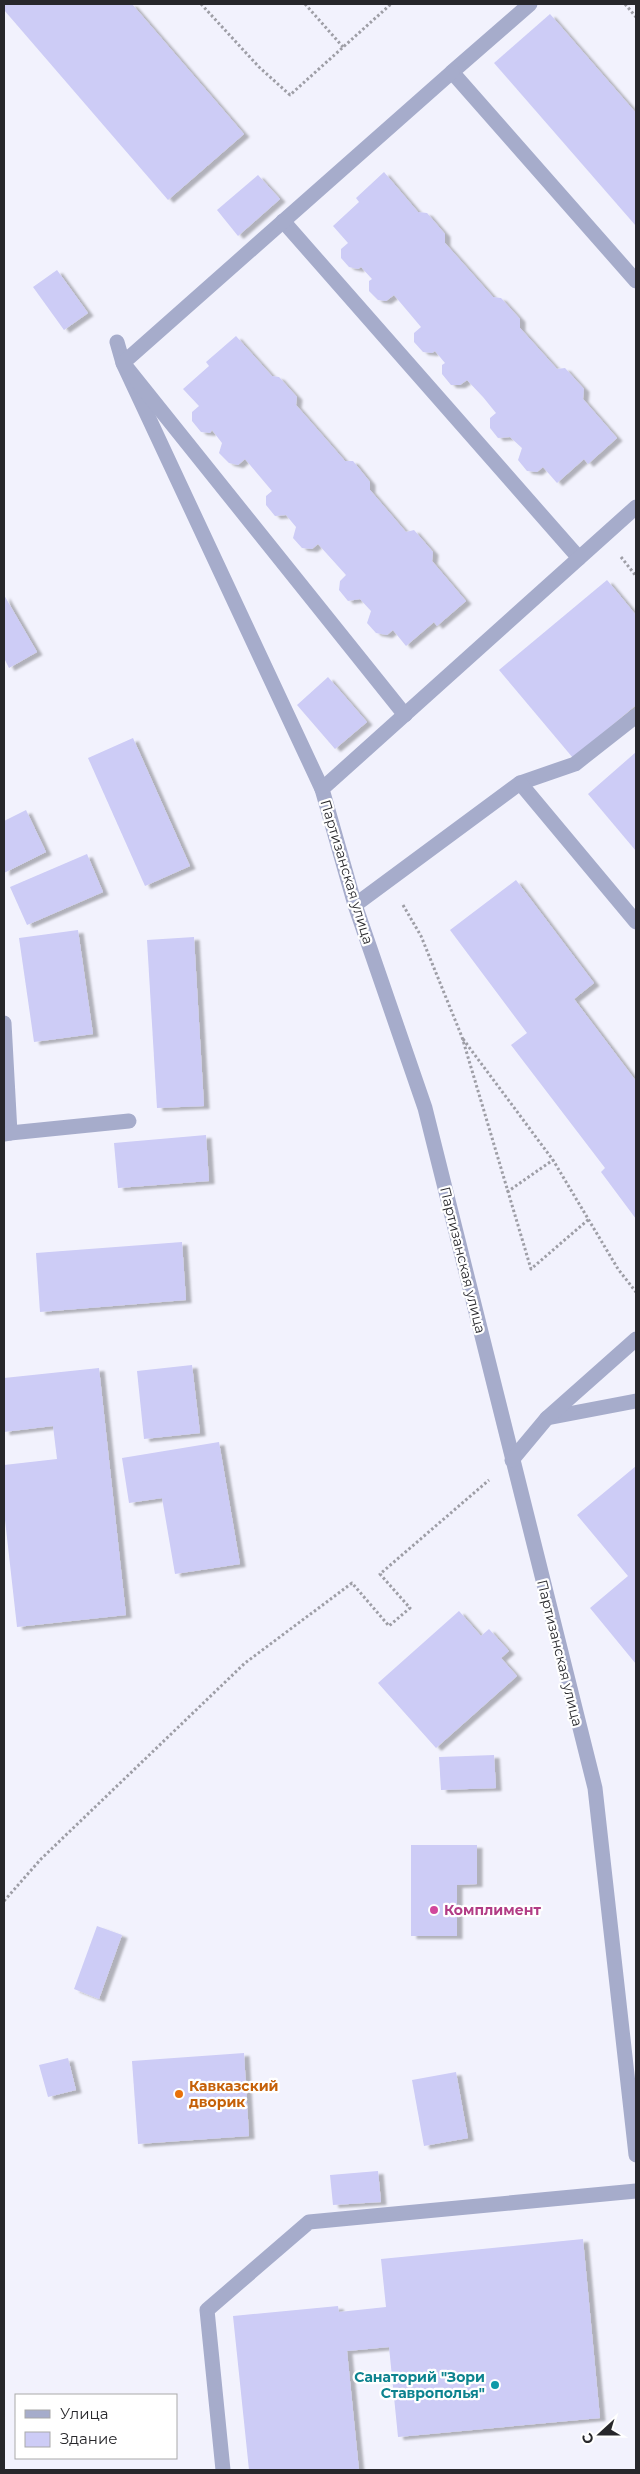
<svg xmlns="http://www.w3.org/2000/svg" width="640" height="2474" font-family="Montserrat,sans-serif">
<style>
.building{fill:#cdccf6;filter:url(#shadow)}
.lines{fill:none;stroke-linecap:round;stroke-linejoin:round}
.path{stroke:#9e9ea6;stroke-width:3;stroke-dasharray:2.5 2.5;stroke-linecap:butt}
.minor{stroke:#a6accb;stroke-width:15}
.hotel-dot{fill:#d1479c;stroke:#fff;stroke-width:2}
.food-dot{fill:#e8710a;stroke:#fff;stroke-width:2}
.culture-dot{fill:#0f9aa8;stroke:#fff;stroke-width:2}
.labels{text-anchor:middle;stroke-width:4.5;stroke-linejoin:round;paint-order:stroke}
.street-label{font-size:14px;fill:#27272b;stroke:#fff}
.hotel-label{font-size:14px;font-weight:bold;fill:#b23c85;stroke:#fff;text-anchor:start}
.food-label{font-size:14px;font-weight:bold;fill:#c56008;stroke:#fff;text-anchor:start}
.culture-label{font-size:14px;font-weight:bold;fill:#0d838f;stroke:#fff;text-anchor:end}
</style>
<defs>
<filter id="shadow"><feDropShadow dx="5.5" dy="3" stdDeviation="1" flood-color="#0004"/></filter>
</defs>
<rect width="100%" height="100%" fill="#f2f2fd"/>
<g class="building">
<polygon points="4,4 132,4 244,134 168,200 4,10"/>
<polygon points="550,14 636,113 636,226 494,63"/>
<polygon points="384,172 418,212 427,213 445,234 445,243 493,297 501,298 520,319 520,328 557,369 565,368 584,389 583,399 617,438 588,464 584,459 557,483 543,467 537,472 527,471 518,460 522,448 510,437 498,438 490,428 490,418 496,413 483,397 467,380 460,385 451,385 442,374 442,365 445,363 435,351 432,353 423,352 414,342 414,333 421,327 394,295 386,301 378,300 369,291 369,281 372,279 361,267 358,269 349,267 341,258 341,249 348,243 333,226 359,202 356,198"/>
<polygon points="258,175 280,199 238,236 217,210"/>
<polygon points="57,270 88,313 64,330 33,287"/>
<polygon points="236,336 272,376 279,377 297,397 296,405 345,461 353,461 370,482 370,490 406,532 414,530 433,552 432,561 466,601 437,626 434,622 406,646 393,630 387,635 376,633 367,623 371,611 360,599 348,601 339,590 340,581 346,575 318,544 312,549 302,548 293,538 296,527 286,515 275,516 266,505 266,496 272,491 245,459 238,465 229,463 219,453 222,443 212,430 210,433 201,432 192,421 192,412 199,406 183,389 209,366 206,362"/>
<polygon points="607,580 636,615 636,705 573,758 499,670"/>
<polygon points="4,595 37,652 9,668 4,658"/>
<polygon points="328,677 367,722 335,749 297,705"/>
<polygon points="133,738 190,866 145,886 88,758"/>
<polygon points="636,752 636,851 588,794"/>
<polygon points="26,810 46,852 4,873 4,821"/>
<polygon points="87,854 103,892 27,925 10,887"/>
<polygon points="516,880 594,983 574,999 636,1081 636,1219 601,1172 605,1168 511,1045 527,1033 450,930"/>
<polygon points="78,930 93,1034 34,1042 19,938"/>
<polygon points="194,937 204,1106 157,1108 147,940"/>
<polygon points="206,1135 209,1181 118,1188 114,1143"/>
<polygon points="182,1242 186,1300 40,1312 36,1253"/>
<polygon points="192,1365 200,1433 144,1439 137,1371"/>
<polygon points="99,1368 126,1615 17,1627 4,1511 4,1465 57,1459 53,1426 4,1432 4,1378"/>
<polygon points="219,1442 240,1564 175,1574 162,1498 129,1503 122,1458"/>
<polygon points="636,1466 636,1664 590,1608 628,1576 577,1515"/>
<polygon points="459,1611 481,1636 489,1629 509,1651 501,1658 517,1676 436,1748 378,1683"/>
<polygon points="494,1755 496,1788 441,1790 439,1757"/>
<polygon points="411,1845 477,1845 477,1884 457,1885 457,1936 411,1936"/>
<polygon points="97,1926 122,1935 99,1999 74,1989"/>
<polygon points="244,2053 249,2136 138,2144 132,2061"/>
<polygon points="68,2058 76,2090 48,2097 39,2065"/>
<polygon points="456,2072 468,2138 424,2146 412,2080"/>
<polygon points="378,2171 381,2202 333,2205 330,2175"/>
<polygon points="583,2239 600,2418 398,2437 389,2347 347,2351 359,2470 249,2470 233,2316 338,2306 339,2312 386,2307 381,2259"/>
</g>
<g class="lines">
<g class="path">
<polyline points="201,4 259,67 290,95 391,4"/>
<polyline points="305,4 343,47"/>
<polyline points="625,4 636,17"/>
<polyline points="621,557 636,576"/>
<polyline points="403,905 421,936 462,1037 531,1269 589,1219"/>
<polyline points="463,1039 553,1160 618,1269 636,1292"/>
<polyline points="507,1192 553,1160"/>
<polyline points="4,1901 41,1859 245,1663 352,1583 389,1626 410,1608 380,1574 489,1480"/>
</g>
<g class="minor">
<polyline points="530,4 452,72 636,281"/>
<polyline points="283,221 579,558"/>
<polyline points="117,342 123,363 322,789"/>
<polyline points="636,507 322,789 355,905 425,1108 595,1788 636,2155"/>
<polyline points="405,715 123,363 452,72"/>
<polyline points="520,783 575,764 636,716"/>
<polyline points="355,905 520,783 636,922"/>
<polyline points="4,1023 10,1133 4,1134"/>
<polyline points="10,1133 129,1121"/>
<polyline points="547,1418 636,1401"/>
<polyline points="512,1460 547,1418 636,1339"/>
<polyline points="223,2470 207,2310 309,2222 636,2191"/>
</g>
</g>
<circle class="hotel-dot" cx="434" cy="1910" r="5"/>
<circle class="food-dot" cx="179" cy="2094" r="5"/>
<circle class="culture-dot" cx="495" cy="2385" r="5"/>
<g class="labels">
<g class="street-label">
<text transform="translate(347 872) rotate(73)" y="5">Партизанская улица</text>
<text transform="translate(463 1260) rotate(76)" y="5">Партизанская улица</text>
<text transform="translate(560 1653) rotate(76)" y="5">Партизанская улица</text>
</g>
<g class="hotel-label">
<text x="444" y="1915">Комплимент</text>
</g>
<g class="food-label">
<text x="189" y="2091">Кавказский<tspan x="189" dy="16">дворик</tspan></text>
</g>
<g class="culture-label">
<text x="485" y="2382">Санаторий "Зори<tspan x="485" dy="16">Ставрополья"</tspan></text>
</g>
</g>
<rect width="640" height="2474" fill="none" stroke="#27272b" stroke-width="10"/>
<rect x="15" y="2394" width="162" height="65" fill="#ffffff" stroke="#a9a9aa"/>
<rect x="25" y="2410" width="25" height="8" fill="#a6accb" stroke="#a9a9aa"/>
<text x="60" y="2419" font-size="15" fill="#27272b">Улица</text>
<rect x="25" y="2432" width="25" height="15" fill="#cdccf6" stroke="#a9a9aa"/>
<text x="60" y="2444" font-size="15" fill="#27272b">Здание</text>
<g transform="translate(600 2434) rotate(249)" stroke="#ffffff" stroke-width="4" paint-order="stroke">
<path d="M0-4L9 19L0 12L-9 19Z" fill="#27272b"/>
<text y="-8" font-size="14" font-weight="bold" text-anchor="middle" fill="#27272b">С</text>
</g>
</svg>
